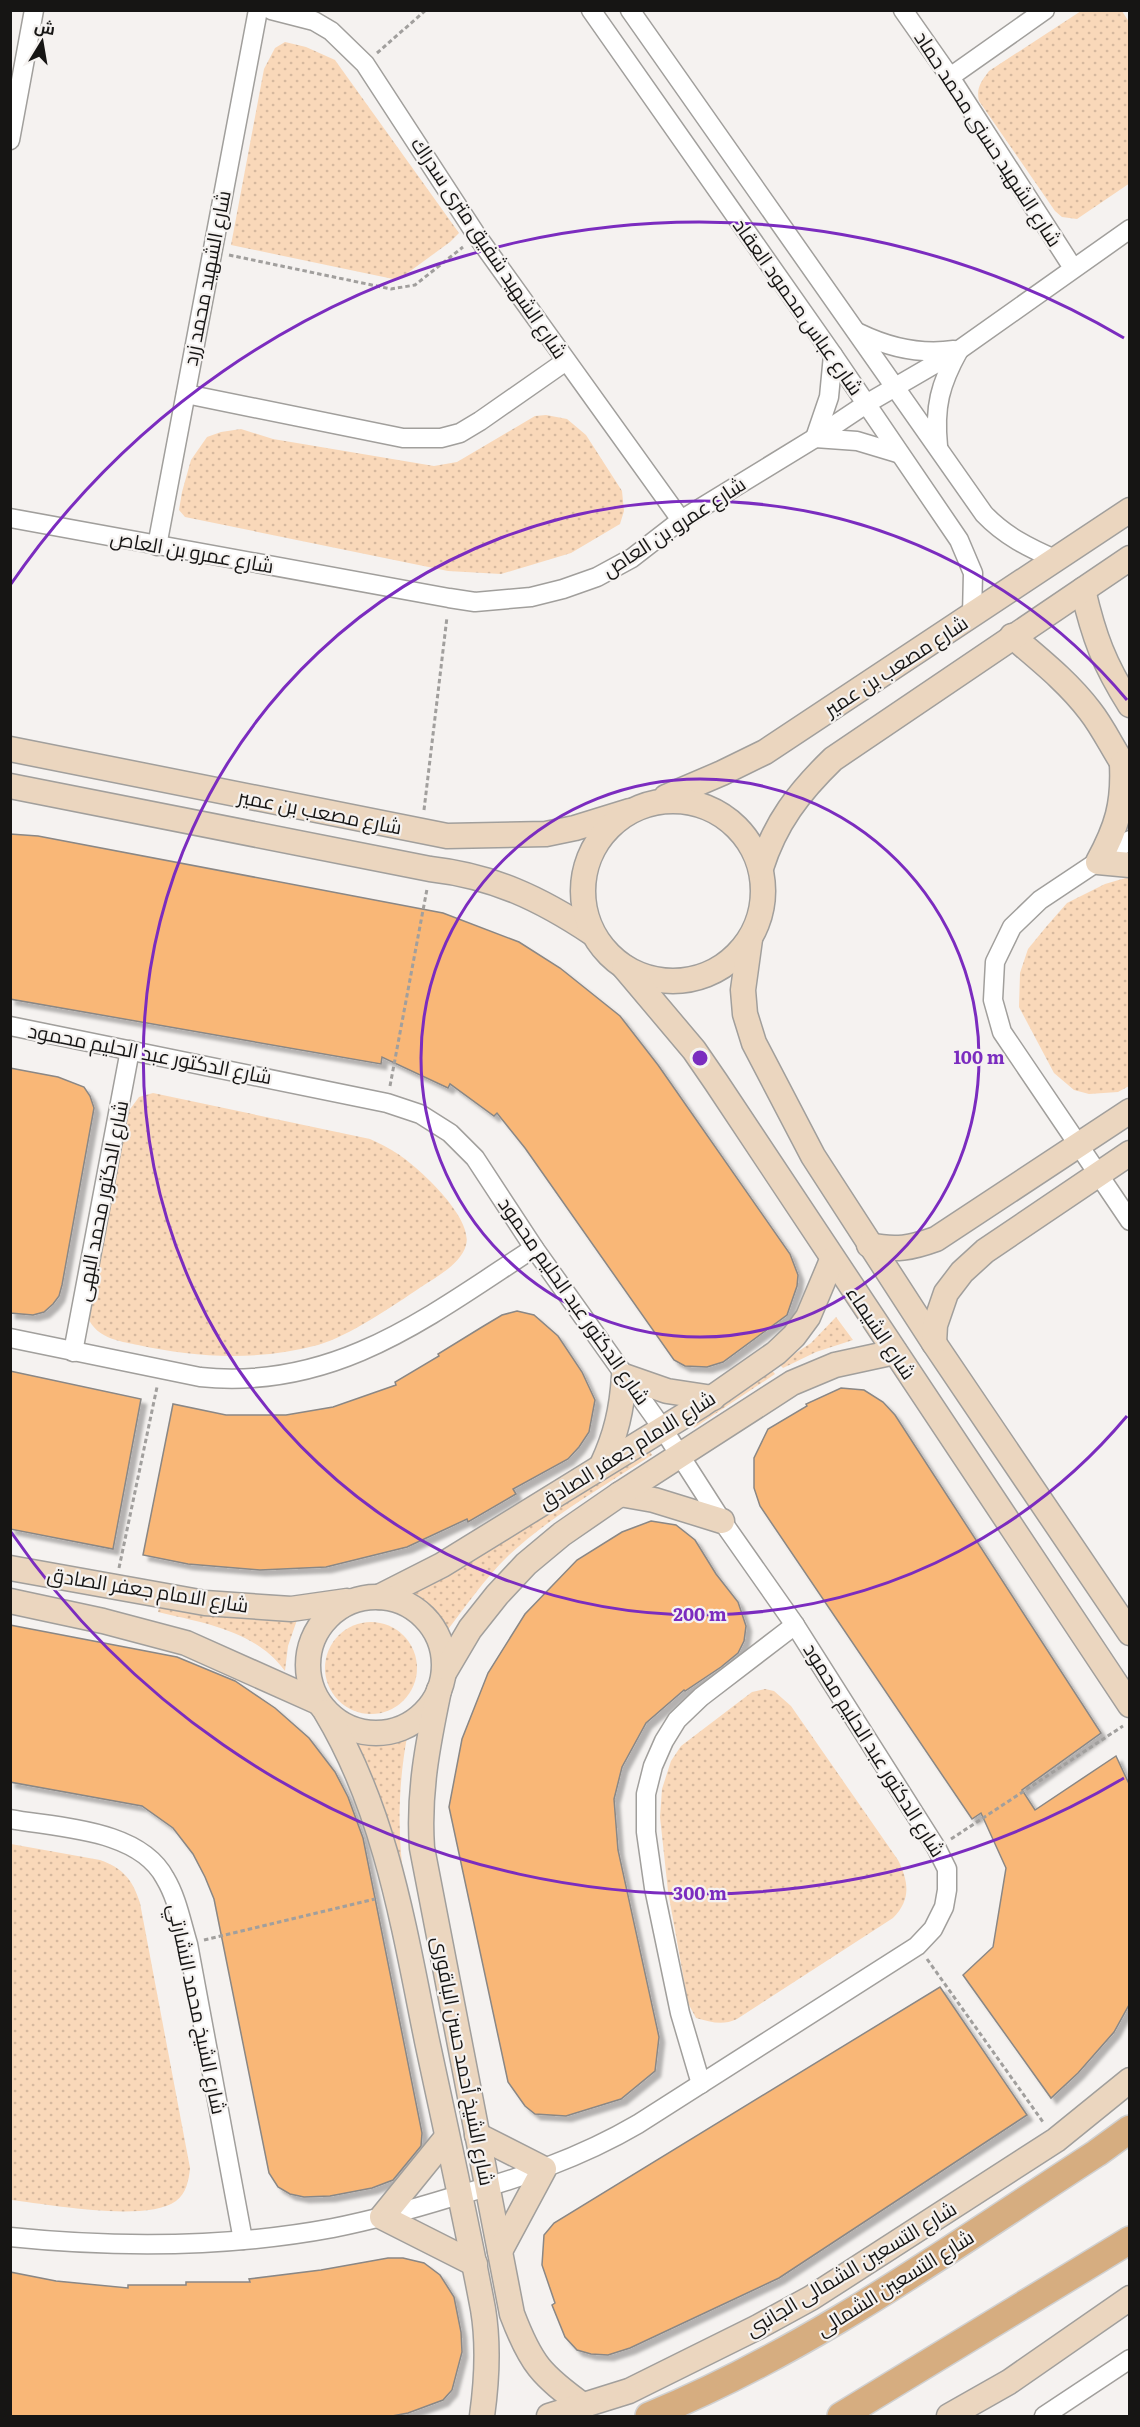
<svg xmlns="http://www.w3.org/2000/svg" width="1140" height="2427" font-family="Literata,Cairo,serif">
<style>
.garden{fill:url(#garden-dots)}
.building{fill:#f9b777;stroke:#8a8785;stroke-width:1.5;filter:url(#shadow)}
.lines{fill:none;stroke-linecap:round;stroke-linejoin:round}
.street-casing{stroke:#a19f9c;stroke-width:21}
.secondary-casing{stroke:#a19f9c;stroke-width:27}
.primary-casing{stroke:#d0d0d0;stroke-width:30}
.path{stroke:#a19f9d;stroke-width:3;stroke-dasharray:4.5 3;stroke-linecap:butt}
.street{stroke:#fff;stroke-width:18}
.secondary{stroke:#ebd6bf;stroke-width:24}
.primary{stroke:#d6ad80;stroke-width:27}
.ring{fill:none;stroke:#7b2cbf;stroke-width:3}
.labels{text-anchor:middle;stroke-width:4.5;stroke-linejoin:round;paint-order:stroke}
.street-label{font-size:20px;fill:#161514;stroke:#f5f2f0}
.centre{fill:#7b2cbf;stroke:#f5f2f0;stroke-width:3}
.ring-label{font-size:18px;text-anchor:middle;font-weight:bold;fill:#7b2cbf;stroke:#f5f2f0;stroke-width:4.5;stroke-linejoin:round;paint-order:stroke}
</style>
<defs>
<pattern id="garden-dots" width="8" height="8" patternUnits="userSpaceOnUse" patternTransform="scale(1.5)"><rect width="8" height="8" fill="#f9d8b9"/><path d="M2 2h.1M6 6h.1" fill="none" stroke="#d5b89e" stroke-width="1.8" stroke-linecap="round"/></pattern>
<filter id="shadow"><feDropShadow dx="5.5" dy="5.5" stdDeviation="1.5" flood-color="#0004"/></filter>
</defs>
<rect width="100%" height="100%" fill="#f5f2f0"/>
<g class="garden">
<path d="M1081,11h41l7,11 1,161 -53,36 -15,-2 -7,-6 -76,-110c-3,-13 2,-19 10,-30z"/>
<polygon points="285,42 306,47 335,60 459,233 450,242 398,280 231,245 264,69 275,48"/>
<polygon points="546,415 567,419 586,435 622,491 624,511 620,524 571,553 501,574 448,571 185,517 179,510 182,492 191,460 207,437 221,432 241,429 273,439 434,466 457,462 535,416"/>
<polygon points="1129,877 1129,1086 1118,1092 1089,1094 1074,1090 1054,1073 1019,1007 1020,973 1028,949 1046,927 1067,903 1105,884"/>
<path d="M153,1093l217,46c9,4 19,9 28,15 20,13 76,64 68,91 -5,19 -30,32 -45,42 -28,19 -72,49 -103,58 -59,16 -121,13 -180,0 -15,-3 -35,-6 -45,-19 -4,-4 -5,-11 -7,-16l39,-194 14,-19z"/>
<polygon points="836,1317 853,1340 816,1352 783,1368 779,1364 811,1343"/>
<polygon points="771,1369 775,1374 694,1428 691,1421"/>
<path d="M646,1444l6,11c-48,31 -101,61 -143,100 -25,24 -45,54 -66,81l-14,-22 -20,-21z"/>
<path d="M160,1604l137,16 -9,26 -3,25c-29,-40 -81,-48 -127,-59z"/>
<circle cx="371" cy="1668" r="46"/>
<path d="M765,1689l9,2 17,15 107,154c11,22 13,40 -5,58l-156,101c-15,7 -26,3 -41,-1l-8,-15 -20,-112 -8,-74 2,-28 9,-28 10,-15 71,-54z"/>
<path d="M407,1737c-9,49 -10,100 -2,149l-52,-145h41z"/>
<path d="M11,1844l89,16c23,8 33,20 40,43l50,265c-1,12 -4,26 -14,33 -31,22 -128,3 -165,-1z"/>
</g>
<g class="building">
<polygon points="10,834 38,836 443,913 519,942 560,968 620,1016 658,1065 790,1254 798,1275 797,1286 787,1315 723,1362 707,1367 685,1366 674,1360 525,1148 497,1113 494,1116 450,1084 448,1088 382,1057 381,1064 10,999"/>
<polygon points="10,1068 58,1077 84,1087 90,1096 94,1108 62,1285 59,1296 53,1304 44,1312 33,1315 10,1313"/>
<polygon points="517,1311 534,1315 558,1336 582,1372 595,1400 589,1432 579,1447 568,1459 513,1489 516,1494 468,1522 467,1519 407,1547 326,1567 260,1570 188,1564 143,1555 173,1404 226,1415 286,1415 333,1407 396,1385 395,1382 439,1356 438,1354 482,1327 502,1315"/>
<polygon points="10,1371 141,1399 113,1549 10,1529"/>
<polygon points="841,1388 864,1390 883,1402 895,1415 1101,1733 1022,1790 1035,1810 1116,1756 1130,1786 1130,2003 1114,2032 1078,2073 1051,2098 963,1975 993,1947 1006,1868 981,1813 972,1819 760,1506 754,1488 754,1458 768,1429 807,1406 806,1404"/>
<polygon points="651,1521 676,1525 695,1540 716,1574 738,1602 746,1626 744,1641 738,1653 721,1667 685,1691 684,1690 646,1723 622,1767 614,1799 618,1850 659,2037 655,2071 621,2099 566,2116 535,2114 525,2106 508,2082 449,1807 462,1739 488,1673 525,1614 577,1560 622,1532"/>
<polygon points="10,1625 177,1657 235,1681 275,1708 309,1738 335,1772 348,1797 363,1838 422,2133 421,2146 393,2180 372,2188 330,2196 304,2197 290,2194 278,2187 269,2173 214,1899 205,1877 193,1854 173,1828 142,1806 10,1782"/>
<polygon points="940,1987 1027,2115 779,2278 630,2348 608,2355 591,2354 577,2350 565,2337 552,2305 555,2303 542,2265 544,2235 554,2223"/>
<polygon points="388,2258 403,2258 424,2263 440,2275 454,2297 461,2332 462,2352 452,2390 443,2400 408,2413 392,2416 10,2416 10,2272 56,2281 128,2288 128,2285 186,2285 186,2282 250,2282 249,2279 321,2270"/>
</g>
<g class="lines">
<g class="street-casing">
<g id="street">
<polyline points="271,10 314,21 331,31 365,64 477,236 681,520"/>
<polyline points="591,10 833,355 959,540 973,573 972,616"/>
<path d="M630,10l354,504c21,22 45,34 73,46"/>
<polyline points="903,10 950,77 1073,268"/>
<polyline points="950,77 1045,10"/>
<polyline points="10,140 34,10"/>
<path d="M859,333c31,15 61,22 95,17"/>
<polyline points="833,355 829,397 815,438 857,441 897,453"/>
<polyline points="186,394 403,438 441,438 460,433 480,421 566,361"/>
<path d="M938,446c-4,-39 2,-62 21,-96"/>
<polyline points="10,518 449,598 475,602 531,597 563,589 597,577 632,558 681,520 815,438 866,404 959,350 1130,229"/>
<polyline points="157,546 258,10"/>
<polyline points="1130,840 1040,900 1012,927 995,962 993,1000 1002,1032 1130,1221"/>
<path d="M10,1026l377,77 33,11 30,19 25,25 59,90 129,181 59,92 73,104 142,224 10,20v21l-3,17 -11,22 -16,17 -279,178c-58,34 -120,55 -186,73 -39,12 -79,23 -119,31 -107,20 -215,20 -323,9"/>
<path d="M10,1338l190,39c135,14 228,-60 334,-129"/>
<polyline points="73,1352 130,1050"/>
<path d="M10,1819c49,9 129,10 155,59 12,20 16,43 23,66l55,296"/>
<polyline points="701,2084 680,2013 654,1888 646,1832 646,1794 653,1766 664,1741 677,1720 701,1697 795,1625"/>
<polyline points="1044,2416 1130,2359"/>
</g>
</g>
<g class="secondary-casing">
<g id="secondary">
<path d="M1083,590c11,47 21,74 47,115"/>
<path d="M1012,636c28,24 56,46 78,75 15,19 25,43 40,63"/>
<polyline points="10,749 447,836 546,834 575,828 630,811"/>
<path d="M1122,764c2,40 -5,63 -24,98l32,3"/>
<path d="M10,786l420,83c63,7 111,30 162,64"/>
<polyline points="666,797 722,773 765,752 1130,510"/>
<circle cx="673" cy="891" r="90"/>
<path d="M761,868c14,-45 38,-76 72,-109l297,-201"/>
<polyline points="750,939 743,990 745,1014 754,1043 813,1156 934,1343 1130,1633"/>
<polyline points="624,967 694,1050 716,1082 1130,1705"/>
<path d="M869,1245c27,6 42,3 67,-6l194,-128"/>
<polyline points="934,1343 935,1325 946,1293 962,1272 985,1251 1130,1153"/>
<path d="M602,1465c14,-30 20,-56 22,-89l43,15 46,7"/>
<polyline points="620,1494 654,1500 722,1521"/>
<polyline points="10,1568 205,1603 291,1609 347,1601"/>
<polyline points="379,1597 442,1565 703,1404 776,1353 794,1336 808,1317 832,1260"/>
<circle cx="376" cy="1665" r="68"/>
<polyline points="10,1601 103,1621 186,1643 318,1702"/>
<polyline points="444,1673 470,1629 497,1595 526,1564 562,1534 620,1494 792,1383 835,1365 895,1352"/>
<path d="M439,1690c-11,53 -21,103 -17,158l90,466c19,50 29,61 72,92"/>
<path d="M326,1712c60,100 78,216 101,329 19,89 39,178 56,268 6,36 4,71 -1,107"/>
<polyline points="477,2135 544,2169 500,2251"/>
<polyline points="447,2137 382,2217 475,2264"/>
<polyline points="549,2416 629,2391 758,2327 811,2298 1056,2140 1130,2080"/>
<polyline points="949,2416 1009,2382 1130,2298"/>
</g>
</g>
<g class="primary-casing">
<g id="primary">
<path d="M649,2416c161,-66 303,-169 448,-263l33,-24"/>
<polyline points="841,2416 1130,2240"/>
</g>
</g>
<g class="path">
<polyline points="377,53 426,10"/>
<polyline points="229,255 391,289 415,285 463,247"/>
<polyline points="424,810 447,617"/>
<polyline points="390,1086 427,889"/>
<polyline points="119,1568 157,1387"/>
<polyline points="951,1839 1123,1726"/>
<polyline points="204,1940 375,1899"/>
<polyline points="927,1959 1043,2122"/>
</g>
<use href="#street" class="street"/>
<use href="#secondary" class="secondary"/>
<use href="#primary" class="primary"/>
</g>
<g class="ring">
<circle cx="700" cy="1058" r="279"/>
<path d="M1127 1416A557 557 0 1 1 1127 700"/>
<path d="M1124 1778A836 836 0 0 1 11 1532M11 584A836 836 0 0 1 1124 338"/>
</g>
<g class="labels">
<g class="street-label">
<text transform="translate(988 139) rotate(57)" y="7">شارع الشهيد حسنى محمد حماد</text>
<text transform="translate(489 248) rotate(56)" y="7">شارع الشهيد شفيق مترى سدراك</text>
<text transform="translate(207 278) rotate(-79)" y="7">شارع الشهيد محمد زرد</text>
<text transform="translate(798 307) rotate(55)" y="7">شارع عباس محمود العقاد</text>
<text transform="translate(674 527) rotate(-33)" y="7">شارع عمرو بن العاص</text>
<text transform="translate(192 552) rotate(10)" y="7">شارع عمرو بن العاص</text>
<text transform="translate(896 666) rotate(-33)" y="7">شارع مصعب بن عمير</text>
<text transform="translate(320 812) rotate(11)" y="7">شارع مصعب بن عمير</text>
<text transform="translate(150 1054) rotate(11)" y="7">شارع الدكتور عبد الحليم محمود</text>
<text transform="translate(102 1201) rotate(-79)" y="7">شارع الدكتور محمد البهى</text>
<text transform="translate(574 1301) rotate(55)" y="7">شارع الدكتور عبد الحليم محمود</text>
<text transform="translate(881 1333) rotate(56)" y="7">شارع الشيماء</text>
<text transform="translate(627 1450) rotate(-32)" y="7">شارع الامام جعفر الصادق</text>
<text transform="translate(148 1590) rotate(9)" y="7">شارع الامام جعفر الصادق</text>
<text transform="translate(874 1750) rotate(58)" y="7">شارع الدكتور عبد الحليم محمود</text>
<text transform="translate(197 2009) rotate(78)" y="7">شارع الشيخ محمد النشارتي</text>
<text transform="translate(463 2061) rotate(79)" y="7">شارع الشيخ أحمد حسن الباقورى</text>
<text transform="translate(851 2269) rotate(-31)" y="7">شارع التسعين الشمالى الجانبى</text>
<text transform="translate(895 2283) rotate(-32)" y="7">شارع التسعين الشمالى</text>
</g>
</g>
<circle cx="700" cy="1058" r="9" class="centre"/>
<g class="ring-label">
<text x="979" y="1064">100 m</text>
<text x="700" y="1621">200 m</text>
<text x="700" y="1900">300 m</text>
</g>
<rect width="1140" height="2427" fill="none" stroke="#161514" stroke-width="24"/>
<g transform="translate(42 42) rotate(11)" stroke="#f5f2f0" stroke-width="4.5" paint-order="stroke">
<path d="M0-4.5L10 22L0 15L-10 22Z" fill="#161514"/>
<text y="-9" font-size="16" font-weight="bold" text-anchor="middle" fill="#161514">ش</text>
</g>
</svg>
